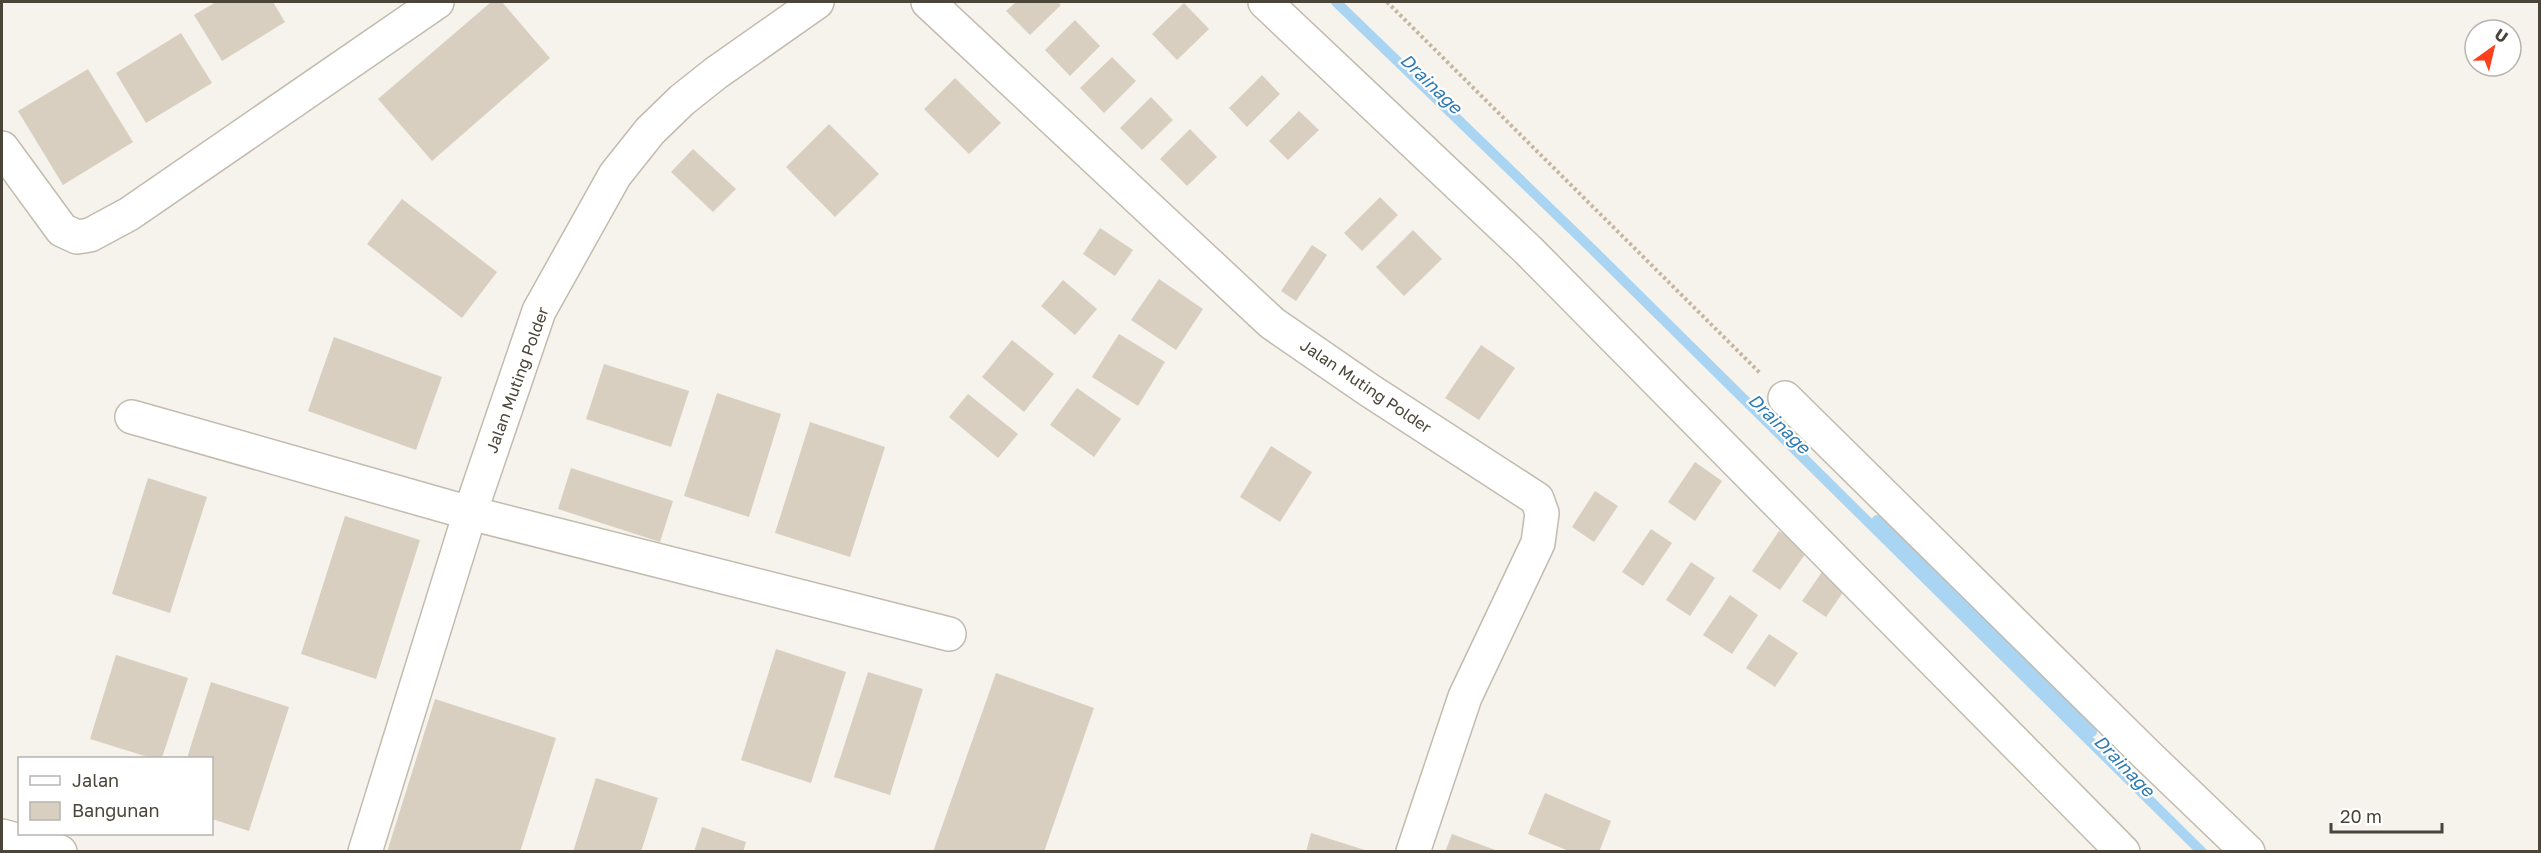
<svg xmlns="http://www.w3.org/2000/svg" width="2541" height="853" font-family="'Golos Text',sans-serif">
<style>
.lines{fill:none;stroke-linecap:round;stroke-linejoin:round}
.stream{stroke:#a9d4f2;stroke-width:10}
.building{fill:#d8cfc1}
.street-casing{stroke:#c2bbae;stroke-width:36}
.path{stroke:#c4b79f;stroke-width:4;stroke-dasharray:3 3;stroke-linecap:butt}
.street{stroke:#fff;stroke-width:33}
.labels{text-anchor:middle;stroke-width:4.5;stroke-linejoin:round;paint-order:stroke}
.street-label{font-size:16px;fill:#4b4439;stroke:#fff}
.water-label{font-size:18px;font-style:italic;fill:#2e7ab2;stroke:#fff}
</style>
<rect width="100%" height="100%" fill="#f6f3ec"/>
<g class="lines">
<g class="stream">
<polyline points="1336,2 1591,248 2202,852"/>
<polyline points="1877,520 2035,674 2092,732"/>
</g>
</g>
<g class="building">
<polygon points="216,2 273,2 285,22 222,61 194,15"/>
<polygon points="491,2 502,2 550,58 432,161 378,99"/>
<polygon points="1016,2 1058,2 1061,5 1030,35 1006,11"/>
<polygon points="1184,3 1209,29 1177,60 1152,34"/>
<polygon points="1075,20 1100,46 1070,76 1045,50"/>
<polygon points="181,33 212,83 146,123 116,73"/>
<polygon points="1112,57 1136,81 1104,113 1080,88"/>
<polygon points="88,69 133,142 63,185 18,111"/>
<polygon points="1262,75 1280,94 1247,127 1229,108"/>
<polygon points="955,78 1001,123 969,154 924,109"/>
<polygon points="1151,97 1173,120 1142,150 1120,128"/>
<polygon points="1299,111 1319,130 1288,160 1269,141"/>
<polygon points="829,124 879,174 835,217 786,167"/>
<polygon points="1190,129 1217,157 1187,186 1160,159"/>
<polygon points="693,149 736,189 713,212 671,172"/>
<polygon points="1380,197 1398,215 1362,251 1344,233"/>
<polygon points="402,199 497,272 462,318 367,244"/>
<polygon points="1100,228 1133,250 1115,276 1083,254"/>
<polygon points="1413,230 1442,259 1404,296 1376,267"/>
<polygon points="1312,245 1327,255 1296,301 1281,291"/>
<polygon points="1159,279 1203,309 1176,350 1131,320"/>
<polygon points="1063,280 1097,309 1075,335 1041,306"/>
<polygon points="1119,334 1165,362 1138,406 1092,377"/>
<polygon points="334,337 442,377 416,450 308,411"/>
<polygon points="1012,340 1054,374 1024,412 982,377"/>
<polygon points="1481,345 1515,368 1479,420 1445,398"/>
<polygon points="604,364 689,391 671,447 586,419"/>
<polygon points="1077,388 1121,419 1094,457 1050,425"/>
<polygon points="717,393 781,414 749,517 684,496"/>
<polygon points="968,394 1018,434 998,458 949,417"/>
<polygon points="810,422 885,447 850,557 775,533"/>
<polygon points="1271,446 1312,472 1280,522 1240,497"/>
<polygon points="1695,462 1722,481 1695,521 1668,502"/>
<polygon points="571,468 673,501 660,542 558,509"/>
<polygon points="148,478 207,497 170,613 112,594"/>
<polygon points="1595,491 1618,506 1594,542 1572,527"/>
<polygon points="345,516 420,540 376,679 301,654"/>
<polygon points="1651,529 1672,543 1643,586 1622,572"/>
<polygon points="1779,531 1808,550 1780,590 1752,571"/>
<polygon points="1691,562 1715,578 1690,616 1666,600"/>
<polygon points="1824,569 1848,585 1826,617 1802,601"/>
<polygon points="1730,595 1758,615 1732,654 1703,635"/>
<polygon points="1769,634 1798,653 1775,687 1746,668"/>
<polygon points="776,649 846,672 811,783 741,760"/>
<polygon points="116,655 188,678 162,758 151,758 90,739"/>
<polygon points="868,672 923,689 890,795 834,777"/>
<polygon points="996,673 1094,708 1044,852 933,852"/>
<polygon points="211,682 289,707 249,831 212,819 212,758 187,758"/>
<polygon points="435,699 556,738 520,852 387,852"/>
<polygon points="596,778 658,798 641,852 573,852"/>
<polygon points="1545,793 1611,821 1599,852 1571,852 1528,834"/>
<polygon points="702,827 746,842 743,852 694,852"/>
<polygon points="1311,833 1368,851 1368,852 1306,852"/>
<polygon points="1452,834 1498,851 1498,852 1445,852"/>
</g>
<g class="lines">
<g class="street-casing">
<g id="street">
<polyline points="928,2 1272,323 1369,390 1537,499 1542,513 1538,543 1465,697 1413,852"/>
<polyline points="1265,2 1528,250 2123,852"/>
<polyline points="2,148 62,230 77,237 90,235 129,214 437,2"/>
<polyline points="1785,398 2147,755 2248,852"/>
<polyline points="132,417 470,513 949,634"/>
<polyline points="2,836 60,852"/>
<polyline points="365,852 470,513 539,311 615,175 650,131 682,100 716,73 817,2"/>
</g>
</g>
<polyline class="path" points="1387,2 1761,374"/>
<use href="#street" class="street"/>
</g>
<g class="labels">
<g class="street-label">
<text transform="translate(517 380) rotate(-70)" y="6">Jalan Muting Polder</text>
<text transform="translate(1366 386) rotate(34)" y="6">Jalan Muting Polder</text>
</g>
<g class="water-label">
<text transform="translate(1431 84) rotate(44)" y="6">Drainage</text>
<text transform="translate(1779 424) rotate(44)" y="6">Drainage</text>
<text transform="translate(2124 766) rotate(46)" y="6">Drainage</text>
</g>
</g>
<rect width="2541" height="853" fill="none" stroke="#4b4439" stroke-width="6"/>
<rect x="18" y="757" width="195" height="78" fill="#ffffff" stroke="#b7b4b0" stroke-width="1.5"/>
<rect x="30" y="776" width="30" height="9" fill="#ffffff" stroke="#b7b4b0" stroke-width="1.5"/>
<text x="72" y="787" font-size="18" fill="#4b4439">Jalan</text>
<rect x="30" y="802" width="30" height="18" fill="#d8cfc1" stroke="#b7b4b0" stroke-width="1.5"/>
<text x="72" y="817" font-size="18" fill="#4b4439">Bangunan</text>
<g transform="translate(2493 48) rotate(34)"><circle r="28" fill="#ffffff" stroke="#b7b4b0" stroke-width="1.5"/>
<path d="M0-4.5L10 22L0 15L-10 22Z" fill="#fc3f1d"/>
<text y="-9" font-size="16" font-weight="bold" text-anchor="middle" fill="#4b4439">U</text>
</g>
<path d="M2331 823v9h111v-9" fill="none" stroke="#4b4439" stroke-width="3"/>
<text x="2340" y="823" font-size="18" fill="#4b4439" stroke="#ffffff" stroke-width="4.5" paint-order="stroke">20 m</text>
</svg>
